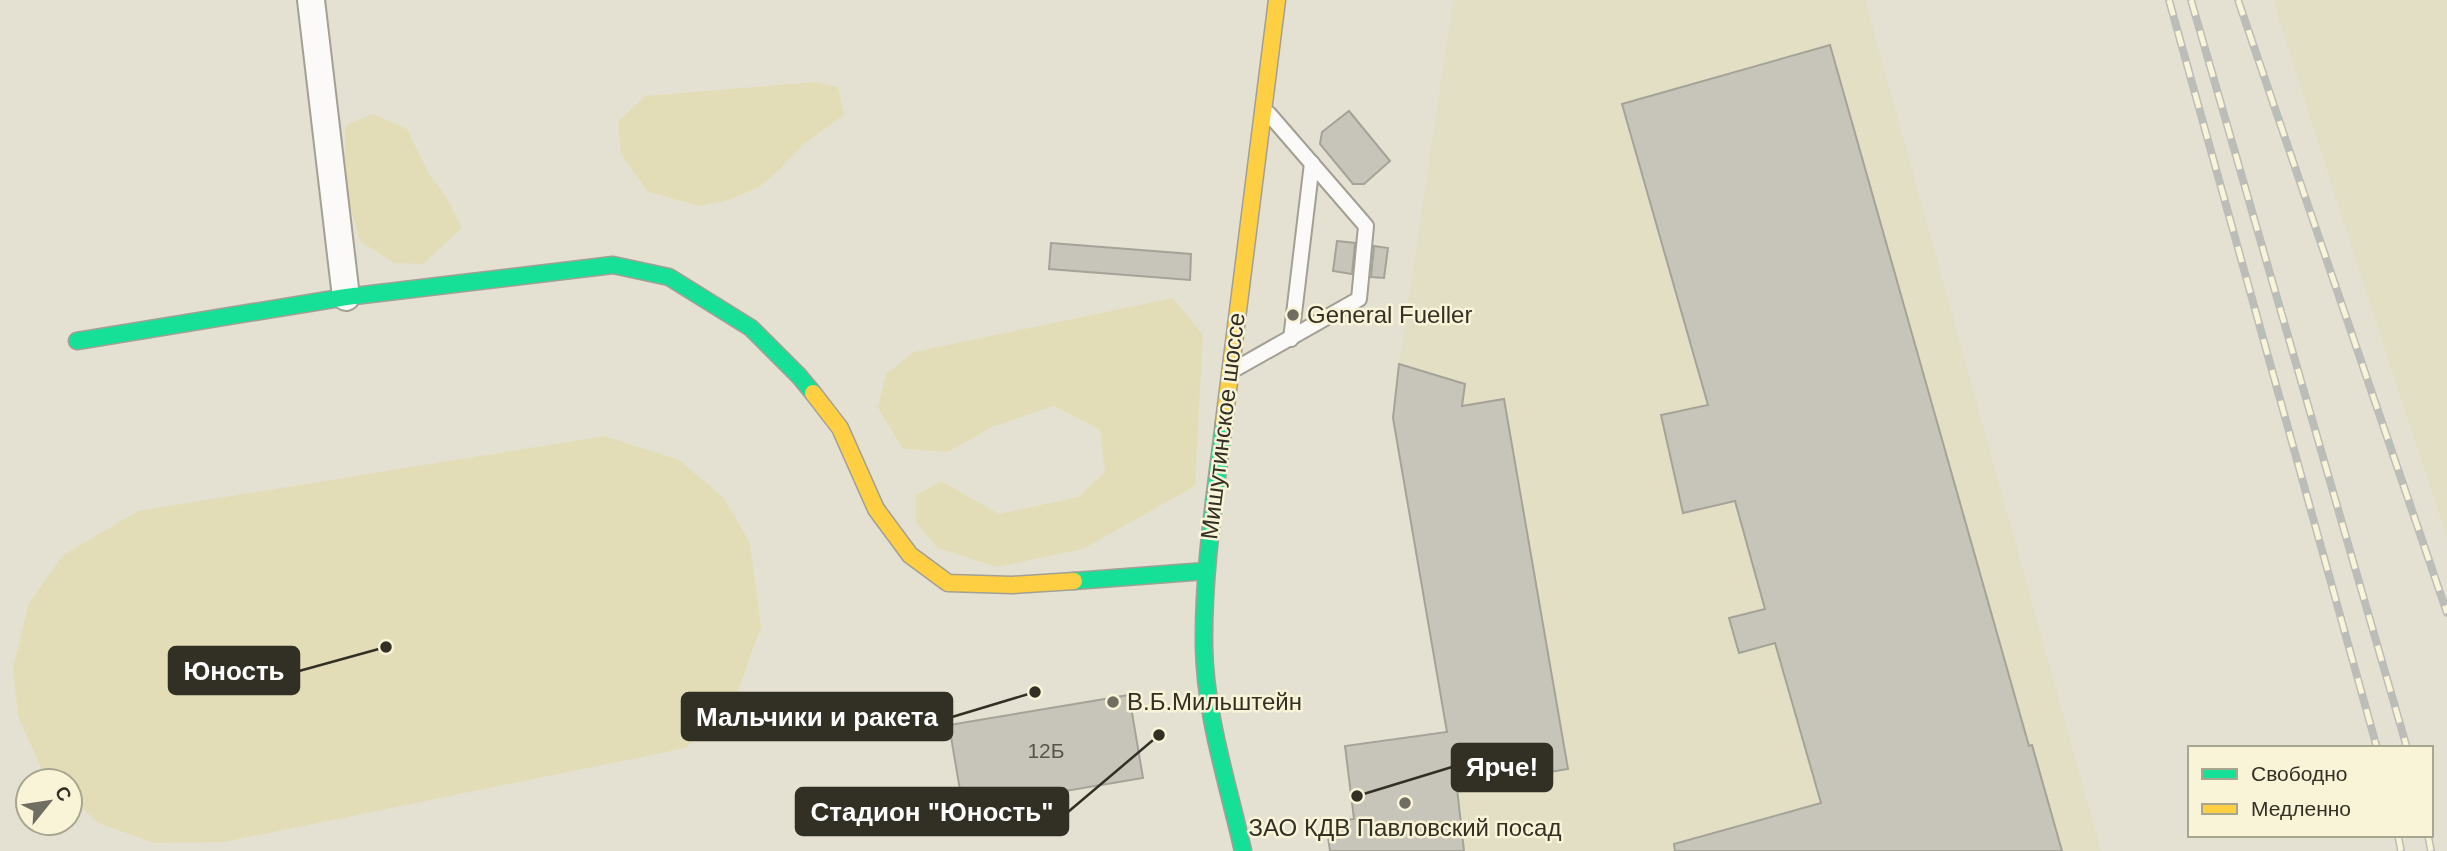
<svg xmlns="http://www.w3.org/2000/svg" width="2447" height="851" font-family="Helvetica,sans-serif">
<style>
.built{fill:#e3dfc4}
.green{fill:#e3ddb7}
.building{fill:#c7c5b9;stroke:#a5a398;stroke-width:2}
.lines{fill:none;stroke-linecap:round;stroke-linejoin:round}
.lane-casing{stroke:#a2a094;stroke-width:18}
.street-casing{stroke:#a2a094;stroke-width:30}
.fast-casing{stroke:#a2a094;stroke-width:19}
.slow-casing{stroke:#a2a094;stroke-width:19}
.lane{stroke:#fbfaf8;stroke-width:14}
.street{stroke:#fbfaf8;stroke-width:26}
.fast{stroke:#16e098;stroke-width:16}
.slow{stroke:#ffcf43;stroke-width:16}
.rail-casing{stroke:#bcbcb8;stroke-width:8}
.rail{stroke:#f9f4d8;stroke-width:5;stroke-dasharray:16;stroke-linecap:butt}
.poi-dot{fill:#706e62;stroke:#f9f4d8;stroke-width:2.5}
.labels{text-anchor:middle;stroke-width:5;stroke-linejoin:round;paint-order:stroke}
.number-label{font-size:21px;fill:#57554a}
.poi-label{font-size:24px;fill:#323025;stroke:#f9f4d8;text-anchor:start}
.street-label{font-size:24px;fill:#323025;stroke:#f9f4d8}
.leader{fill:none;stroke:#323025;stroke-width:2.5}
.callout-dot{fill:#323025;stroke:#f9f4d8;stroke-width:2.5}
.callout{fill:#323025;stroke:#323025;stroke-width:2.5}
.callout-label{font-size:26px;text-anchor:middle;font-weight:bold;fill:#fff}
</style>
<rect width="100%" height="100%" fill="#e4e1d2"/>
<g class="built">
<polygon points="1453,0 1865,0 2101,851 1330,851 1326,823 1354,819 1345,746 1447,732 1399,364"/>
<polygon points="2273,0 2447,0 2447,539 2336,199"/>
</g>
<g class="green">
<polygon points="815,82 838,87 844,115 804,144 779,170 759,187 729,200 699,206 648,192 621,154 618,122 645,96"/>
<polygon points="373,114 407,129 429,174 447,198 462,228 423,264 394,263 360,241 345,189 345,126"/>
<polygon points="1173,298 1203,335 1195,486 1083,549 997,567 937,548 916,522 916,495 941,481 999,514 1078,497 1105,472 1100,430 1054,406 992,427 948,452 903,449 878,408 886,374 914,352"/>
<polygon points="605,436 679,460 724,498 750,543 761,626 736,697 686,748 224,842 154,843 98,823 70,797 70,781 53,781 42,770 18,716 13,668 29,603 63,555 138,511"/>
</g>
<g class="building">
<polygon points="1830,45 2029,746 2032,745 2062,851 1675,851 1674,844 1821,803 1775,643 1739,653 1729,618 1765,609 1735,501 1683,513 1661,415 1708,405 1622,104"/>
<polygon points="1349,111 1390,161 1364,184 1353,184 1320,144 1322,132"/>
<polygon points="1337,241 1355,243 1352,274 1333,271"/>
<polygon points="1051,243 1191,254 1190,280 1049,269"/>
<polygon points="1374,246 1388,248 1384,278 1371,277"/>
<polygon points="1399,364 1465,384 1462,406 1504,399 1568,769 1457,788 1464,851 1330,851 1326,823 1354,819 1345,746 1447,732 1393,418"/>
<polygon points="1129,695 1143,778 963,808 949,725"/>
</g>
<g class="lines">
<g class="lane-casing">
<g id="lane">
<polyline points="1291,339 1312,163"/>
<polyline points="1237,368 1359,299 1366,226 1269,114"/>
</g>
</g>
<g class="street-casing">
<polyline id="street" points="311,0 346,297"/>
</g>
<g class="fast-casing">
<g id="fast">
<polyline points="77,341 346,297 613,265 669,277 751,328 799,376 813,393"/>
<path d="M1224,422c-9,75 -21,149 -20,224 1,69 24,138 39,205"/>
<polyline points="1074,581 1206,571"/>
</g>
</g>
<g class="slow-casing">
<g id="slow">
<polyline points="813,393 840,428 876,509 910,555 948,583 1012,585 1074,581"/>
<polyline points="1224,422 1277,0"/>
</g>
</g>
<use href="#lane" class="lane"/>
<use href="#street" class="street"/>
<use href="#fast" class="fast"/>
<use href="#slow" class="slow"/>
<g class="rail-casing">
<g id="rail">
<polyline points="2169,0 2377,748"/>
<polyline points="2191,0 2407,748"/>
<polyline points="2238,0 2447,613"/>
<polyline points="2398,835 2401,851"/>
<polyline points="2428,835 2431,851"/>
</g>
</g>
<use href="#rail" class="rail"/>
</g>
<g class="poi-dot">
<circle cx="1293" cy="315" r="7"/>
<circle cx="1113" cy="702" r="7"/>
<circle cx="1405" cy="803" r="7"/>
</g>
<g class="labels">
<g class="number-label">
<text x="1046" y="758">12Б</text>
</g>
<g class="poi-label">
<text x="1307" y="323">General Fueller</text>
<text x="1127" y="710">В.Б.Мильштейн</text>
<text x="1405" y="836" text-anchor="middle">ЗАО КДВ Павловский посад</text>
</g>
<g class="street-label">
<text transform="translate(1223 426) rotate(-83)" y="8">Мишутинское шоссе</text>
</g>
</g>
<path class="leader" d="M386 647L299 671M1035 692L952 717M1357 796L1452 767M1159 735L1068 812"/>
<g class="callout-dot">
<circle cx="386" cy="647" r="7"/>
<circle cx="1035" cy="692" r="7"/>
<circle cx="1357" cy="796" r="7"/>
<circle cx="1159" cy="735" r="7"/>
</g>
<g class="callout">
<rect x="169" y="647" width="130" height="47" rx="7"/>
<rect x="682" y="693" width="270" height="47" rx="7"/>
<rect x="1452" y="744" width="100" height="47" rx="7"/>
<rect x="796" y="788" width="272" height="47" rx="7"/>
</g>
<g class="callout-label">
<text x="234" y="680">Юность</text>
<text x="817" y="726">Мальчики и ракета</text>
<text x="1502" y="776">Ярче!</text>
<text x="932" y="821">Стадион "Юность"</text>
</g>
<rect x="2188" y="746" width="245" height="91" fill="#f9f4d8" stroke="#a9a690" stroke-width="2"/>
<rect x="2202" y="769" width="35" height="10" fill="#16e098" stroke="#a9a690" stroke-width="2"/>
<text x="2251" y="781" font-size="21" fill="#323025">Свободно</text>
<rect x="2202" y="804" width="35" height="10" fill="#ffcf43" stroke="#a9a690" stroke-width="2"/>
<text x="2251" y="816" font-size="21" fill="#323025">Медленно</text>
<g transform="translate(49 802) rotate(60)"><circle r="33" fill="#f9f4d8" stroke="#a9a690" stroke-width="2"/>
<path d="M0-5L12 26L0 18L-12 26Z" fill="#706e62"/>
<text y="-10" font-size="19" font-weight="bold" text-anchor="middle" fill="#323025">С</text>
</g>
</svg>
